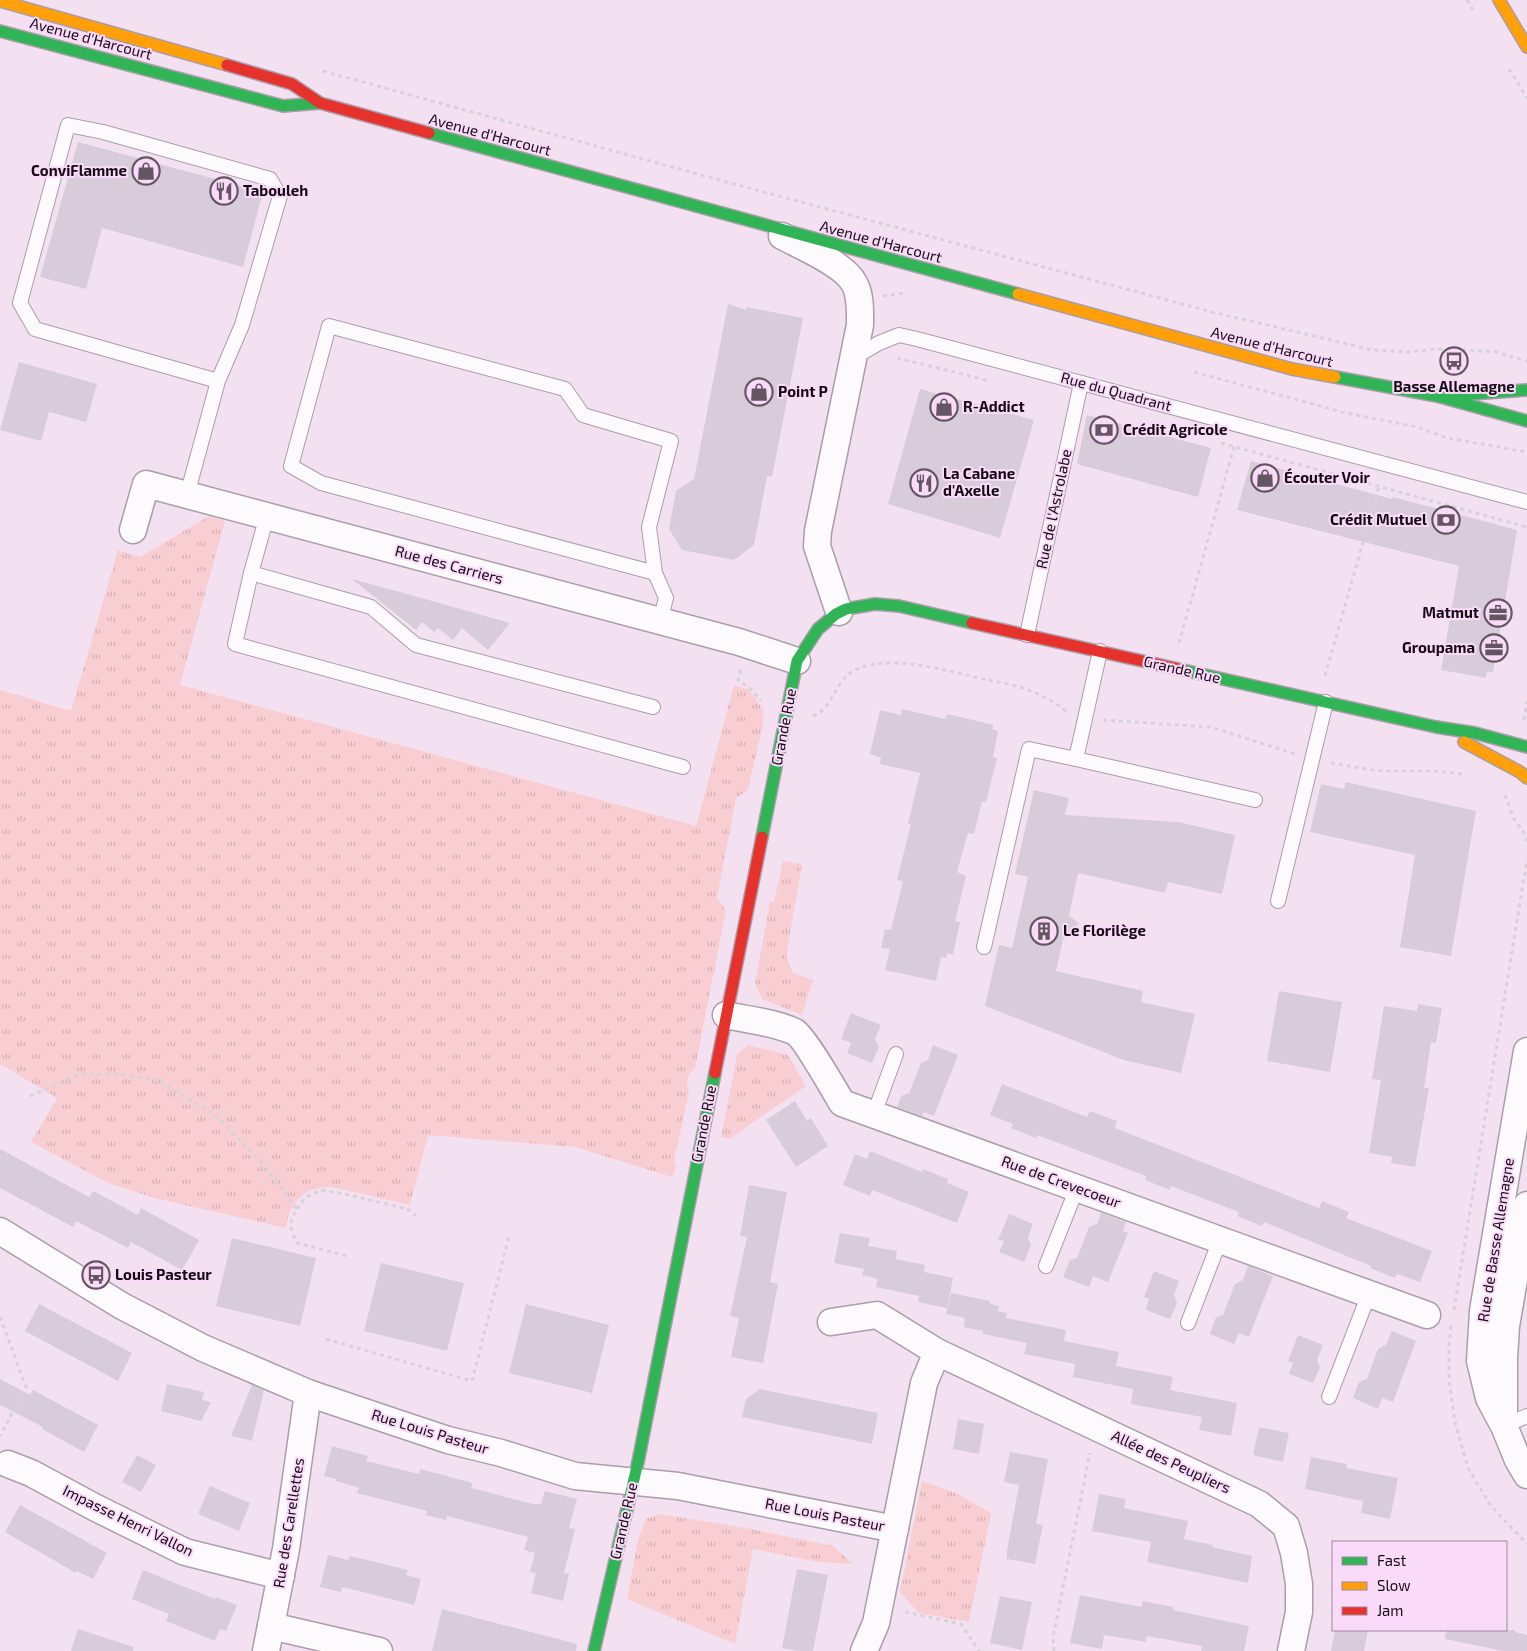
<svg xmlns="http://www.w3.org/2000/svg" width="1527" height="1651" font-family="'Exo 2',sans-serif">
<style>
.grass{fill:url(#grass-tufts)}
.building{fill:#d8ccda}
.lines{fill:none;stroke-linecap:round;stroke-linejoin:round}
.lane-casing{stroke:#ab9daa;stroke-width:16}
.street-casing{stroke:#ab9daa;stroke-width:29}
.fast-casing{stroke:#ab9daa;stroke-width:14}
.slow-casing{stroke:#ab9daa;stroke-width:14}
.jam-casing{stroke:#ab9daa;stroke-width:14}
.path{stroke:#d7d2d7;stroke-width:3;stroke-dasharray:4 4;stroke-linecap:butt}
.lane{stroke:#fdfafd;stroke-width:14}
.street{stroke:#fdfafd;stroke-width:26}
.fast{stroke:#30b455;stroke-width:11}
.slow{stroke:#ff9f0a;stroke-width:11}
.jam{stroke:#e5322d;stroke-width:11}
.labels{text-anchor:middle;stroke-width:4;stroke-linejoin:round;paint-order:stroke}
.street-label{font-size:15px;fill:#160b15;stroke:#fadaf9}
.poi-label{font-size:15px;font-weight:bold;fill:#160b15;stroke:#fadaf9;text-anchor:start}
</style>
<defs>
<pattern id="grass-tufts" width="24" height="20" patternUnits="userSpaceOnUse" patternTransform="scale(1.25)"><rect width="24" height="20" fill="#f9ced2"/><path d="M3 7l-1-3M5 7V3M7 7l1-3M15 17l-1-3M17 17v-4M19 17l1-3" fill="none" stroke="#d5b0b3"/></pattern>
</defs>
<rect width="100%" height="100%" fill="#f3e1f2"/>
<g class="grass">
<path d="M209,516l16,5 -45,164 516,141 38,-141 14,4 6,7 8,12 2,12 -16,70 -12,8 -19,100 9,12 -31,158c-7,5 -10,16 -6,24l-15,69 2,7 -4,9 -97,-30 -147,-12 -18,70 -78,-18c-27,-1 -43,15 -46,41l-132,-30 -46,-15 -77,-41 26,-44 -57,-34v-374l71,21 47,-161 22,7z"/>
<polygon points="783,861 802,864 786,956 793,973 813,980 802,1015 762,999 755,983 770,902 774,902"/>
<polygon points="748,1045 788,1055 806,1086 729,1139 721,1137 737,1055"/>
<polygon points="922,1481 958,1494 991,1513 969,1622 919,1613 900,1592"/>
<polygon points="660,1514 746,1528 833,1546 853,1564 818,1562 753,1549 735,1644 627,1599 638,1540 646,1519"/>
</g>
<g class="building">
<polygon points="78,142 263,192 243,267 102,228 86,289 40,277"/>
<polygon points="728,304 746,310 746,307 803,318 772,477 767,476 754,545 734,560 682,550 669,529 676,491 694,479"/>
<polygon points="19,362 97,384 86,422 49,412 41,441 0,430"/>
<polygon points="920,389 1034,420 1000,538 888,504"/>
<polygon points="1087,415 1211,448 1198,497 1077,464"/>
<polygon points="1251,461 1392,499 1393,497 1517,530 1493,672 1487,672 1486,678 1441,670 1459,566 1237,510"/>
<polygon points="352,579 418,597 510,623 488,650 462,628 453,640 438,628 434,632 422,622 416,630"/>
<polygon points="902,709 945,719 947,714 994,725 992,729 998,731 993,757 997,758 986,802 982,801 974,834 968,833 957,872 966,876 955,921 960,922 953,955 947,953 946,958 941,957 936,981 885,970 890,949 881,948 885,929 891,930 903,881 897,880 911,824 908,824 920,773 880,764 881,758 870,754 880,710 901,715"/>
<polygon points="1346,782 1476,811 1451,956 1400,947 1415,855 1310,832 1321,784 1344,789"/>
<polygon points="1034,790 1069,798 1065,815 1178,822 1235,835 1222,894 1168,882 1165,893 1078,873 1069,916 1079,923 1068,938 1063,939 1056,971 1143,991 1141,1002 1195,1014 1181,1073 1124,1060 985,1006 999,945 1012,948 1028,877 1015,874"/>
<polygon points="1279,991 1342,1002 1330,1072 1267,1061"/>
<polygon points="1418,1004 1442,1008 1436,1043 1431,1042 1424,1088 1429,1088 1415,1167 1391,1163 1392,1157 1369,1153 1381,1080 1372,1079 1384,1006 1417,1011"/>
<polygon points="851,1013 881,1025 875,1039 879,1047 872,1063 847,1053 851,1043 841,1039"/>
<polygon points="933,1045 958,1055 934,1116 924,1112 922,1116 897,1107 901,1096 909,1093 921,1063 928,1060"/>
<polygon points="1002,1084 1087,1117 1090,1111 1117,1121 1115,1128 1319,1208 1322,1201 1349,1212 1346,1218 1432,1251 1420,1282 1397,1274 1395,1278 1370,1268 1371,1266 1264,1222 1262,1226 1237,1216 1239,1212 1171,1186 1170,1190 1145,1180 1146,1176 1037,1135 1036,1138 1011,1128 1013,1124 990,1115"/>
<polygon points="795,1101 807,1121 811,1118 828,1146 796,1167 766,1120"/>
<polygon points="0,1149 89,1197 93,1191 138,1215 141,1208 199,1240 182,1270 131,1242 128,1248 76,1221 73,1227 0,1188"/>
<polygon points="870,1151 922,1172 923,1169 948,1179 947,1183 969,1192 957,1223 872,1190 870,1196 843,1185 855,1154 867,1159"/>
<polygon points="749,1185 787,1192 770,1282 778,1284 763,1363 731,1357 739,1318 730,1316 747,1237 740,1236"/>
<polygon points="1101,1213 1126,1222 1123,1231 1128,1233 1108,1282 1093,1276 1089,1287 1063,1277 1070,1260 1077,1258 1089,1227 1097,1224"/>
<polygon points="1009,1214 1033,1224 1028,1238 1031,1245 1024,1262 999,1252 1004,1241 998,1240"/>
<polygon points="840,1233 870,1238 868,1246 897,1251 896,1259 925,1265 924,1272 953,1278 947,1308 918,1302 919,1296 876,1287 878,1279 862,1275 864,1269 834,1263"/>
<polygon points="232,1238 316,1258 300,1326 216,1306"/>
<polygon points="381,1263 464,1283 447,1351 364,1331"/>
<polygon points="1248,1266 1273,1276 1249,1337 1239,1333 1234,1344 1210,1334 1216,1317 1223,1315 1235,1284 1243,1280"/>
<polygon points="1154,1271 1179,1281 1174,1295 1177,1303 1170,1319 1146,1310 1149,1299 1144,1297"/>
<polygon points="951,1293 990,1301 990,1304 999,1306 998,1311 1007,1313 1006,1318 1066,1330 1064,1341 1119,1352 1116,1366 1173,1377 1170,1390 1237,1403 1231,1436 1199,1430 1202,1417 1131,1404 1133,1389 1073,1377 1075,1364 1024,1354 1027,1343 983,1334 983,1331 964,1327 965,1318 946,1314"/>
<polygon points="39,1304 132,1353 118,1381 25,1331"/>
<polygon points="526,1304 609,1325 592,1393 509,1373"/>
<polygon points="1392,1331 1416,1341 1393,1402 1382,1398 1378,1409 1353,1398 1359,1382 1367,1379 1378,1349 1386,1345"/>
<polygon points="1298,1335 1323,1345 1317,1360 1320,1367 1313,1383 1289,1374 1293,1363 1288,1361"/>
<polygon points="0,1379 30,1395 33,1390 98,1425 84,1452 42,1429 43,1427 0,1405"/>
<polygon points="167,1384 204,1392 202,1400 211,1402 201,1421 161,1411"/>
<polygon points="252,1385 264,1390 252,1441 231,1436"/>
<polygon points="760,1389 878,1413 872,1444 742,1417 746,1399"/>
<polygon points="958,1419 984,1424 979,1454 953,1449"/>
<polygon points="1259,1427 1289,1433 1283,1462 1253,1455"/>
<polygon points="332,1446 368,1456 366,1461 419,1474 420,1469 473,1483 471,1488 533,1504 541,1504 545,1491 577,1499 569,1528 575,1529 564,1573 569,1574 563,1601 531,1593 536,1573 530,1572 535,1553 524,1550 528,1537 447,1516 446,1520 426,1515 427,1511 357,1493 359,1488 336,1481 336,1479 324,1476"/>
<polygon points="1010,1452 1048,1459 1036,1524 1043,1525 1035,1564 1007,1559 1007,1550 1019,1485 1004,1482"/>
<polygon points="137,1455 156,1465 141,1492 122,1482"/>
<polygon points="1311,1457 1347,1464 1346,1468 1398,1478 1390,1519 1361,1513 1363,1501 1305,1489"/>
<polygon points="210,1486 250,1503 239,1531 198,1514"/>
<polygon points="1099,1494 1126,1499 1124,1508 1188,1521 1184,1539 1213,1545 1212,1547 1252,1556 1248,1583 1147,1562 1151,1542 1092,1531"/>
<polygon points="20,1505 107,1553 93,1579 77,1571 76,1573 5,1532"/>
<polygon points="328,1555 348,1560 350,1556 408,1570 406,1575 421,1579 414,1605 342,1587 341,1592 320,1587"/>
<polygon points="797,1569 828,1575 813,1651 798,1651 782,1648"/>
<polygon points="143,1570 215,1599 216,1597 237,1605 226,1631 220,1629 215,1641 166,1621 169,1614 132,1599"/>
<polygon points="1080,1595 1141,1607 1143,1601 1173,1607 1173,1610 1249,1626 1244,1651 1201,1651 1202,1646 1147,1636 1146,1642 1104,1635 1102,1649 1070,1643"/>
<polygon points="1000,1596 1032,1602 1022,1650 990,1643"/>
<polygon points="442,1609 577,1644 576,1651 432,1651"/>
<polygon points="78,1629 134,1647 133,1651 71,1651"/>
<polygon points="1335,1630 1368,1630 1364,1651 1331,1651"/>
<polygon points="1446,1630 1515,1630 1515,1632 1527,1635 1527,1651 1503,1651 1445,1639"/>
</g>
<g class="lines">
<g class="lane-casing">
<g id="lane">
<polyline points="853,358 879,343 899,335 917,339 1527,502"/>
<polyline points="187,495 218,381 242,325 280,196 270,179 103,132 68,125 20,303 35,329 218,381"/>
<polyline points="267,516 251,573 371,607 416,645 653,707"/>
<polyline points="251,573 235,644 683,767"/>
<polyline points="655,573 321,483 291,466 329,326 565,389 583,415 671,441 649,527 655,573 666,598 660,621"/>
<polyline points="1027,635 1081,383"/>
<polyline points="1100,651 1076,759 1255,800"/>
<polyline points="1278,901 1326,702"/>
<polyline points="984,947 1029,749 1076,759"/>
<polyline points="874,1114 896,1054"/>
<polyline points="1046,1266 1077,1188"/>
<polyline points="1188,1323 1220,1240"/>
<polyline points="1329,1397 1369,1294"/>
<polyline points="1504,1426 1527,1416"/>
</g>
</g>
<g class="street-casing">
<g id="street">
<path d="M782,236c19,10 62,28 72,47 7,12 6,29 6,42l-42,206 -1,15 22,66"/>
<polyline points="133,530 146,484 739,642 797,661"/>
<path d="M726,1015c22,5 48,7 69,17 9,5 40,59 47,71l585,212"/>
<polyline points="1527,1051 1483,1311 1480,1361 1489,1398 1504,1426 1518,1460 1527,1475"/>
<polyline points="0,1231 122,1306 203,1348 308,1393 394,1422 448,1440 501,1453 575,1476 678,1486 895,1529"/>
<polyline points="831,1322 877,1315 937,1352 1259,1504 1286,1526 1294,1553 1299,1584 1299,1612 1291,1651"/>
<polyline points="1504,1418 1504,1358 1506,1326 1527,1205"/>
<polyline points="8,1464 31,1473 96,1508 185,1552 281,1576"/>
<polyline points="271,1626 379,1651"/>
<polyline points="266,1651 286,1549 308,1393"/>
<polyline points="864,1651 876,1623 924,1383 937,1352"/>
</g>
</g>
<g class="fast-casing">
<g id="fast">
<polyline points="0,31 283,106 320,103"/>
<polyline points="429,133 1018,294"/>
<polyline points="1335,377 1437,396 1527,421"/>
<polyline points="1459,395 1527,390"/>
<polyline points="1183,670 1436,727 1475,733 1527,747"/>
<polyline points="762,837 797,661 818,629 836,614 846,609 875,604 899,606 972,623"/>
<polyline points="594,1651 638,1462 715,1073"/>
</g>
</g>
<g class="slow-casing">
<g id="slow">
<polyline points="1499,0 1527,47"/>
<polyline points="0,1 227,65"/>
<polyline points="1018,294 1292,369 1335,377"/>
<polyline points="1464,742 1520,772 1527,778"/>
</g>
</g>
<g class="jam-casing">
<g id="jam">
<polyline points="227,65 292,84 320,103 429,133"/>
<polyline points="972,623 1183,670"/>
<polyline points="715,1073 762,837"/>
</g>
</g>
<g class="path">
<polyline points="1467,0 1473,10"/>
<polyline points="1509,69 1527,98"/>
<polyline points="323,71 734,184 1212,312 1373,350 1408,352 1436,349 1466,350 1496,352 1527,361"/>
<polyline points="883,296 904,293"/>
<polyline points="897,358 990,381"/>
<polyline points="1194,372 1346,413 1417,427 1447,438 1527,452"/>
<polyline points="1221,443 1527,527"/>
<polyline points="1179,643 1234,447"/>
<polyline points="741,670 738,680 752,690 761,701"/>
<polyline points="1325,676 1379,486"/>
<path d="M813,716c19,-6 22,-36 42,-46 34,-17 93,1 128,9 16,3 33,6 48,12 13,5 25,12 36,21"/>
<polyline points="1103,720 1211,727 1295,754"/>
<polyline points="1524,720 1527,701"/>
<path d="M1331,763c14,2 28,5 42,7 31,3 62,-2 93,5"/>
<polyline points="1505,795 1514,819 1526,836 1527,841"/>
<path d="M30,1096l51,-22h35l41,6 58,35 48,49 34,45c-9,15 -7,19 0,34l50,13"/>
<polyline points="297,1209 306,1197 321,1190 345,1194 408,1209 416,1216"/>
<polyline points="1454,1310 1527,859"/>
<polyline points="0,1317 26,1387 0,1436"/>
<polyline points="1451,1326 1449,1345 1449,1380 1455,1422 1468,1468 1491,1506 1527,1544"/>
<polyline points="326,1339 472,1381 509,1236"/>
<polyline points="905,1612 961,1624 979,1651"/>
<polyline points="1054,1651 1053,1637 1090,1453"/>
</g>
<use href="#lane" class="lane"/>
<use href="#street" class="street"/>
<use href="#fast" class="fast"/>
<use href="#slow" class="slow"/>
<use href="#jam" class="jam"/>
</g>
<defs>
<g id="shop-ring" transform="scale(1.4375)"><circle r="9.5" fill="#fadaf9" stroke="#635662" stroke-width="1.5"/><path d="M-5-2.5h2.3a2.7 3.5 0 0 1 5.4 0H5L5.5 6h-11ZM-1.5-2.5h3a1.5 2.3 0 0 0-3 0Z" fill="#635662"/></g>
<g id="restaurant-ring" transform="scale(1.4375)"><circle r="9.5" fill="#fadaf9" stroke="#635662" stroke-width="1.5"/><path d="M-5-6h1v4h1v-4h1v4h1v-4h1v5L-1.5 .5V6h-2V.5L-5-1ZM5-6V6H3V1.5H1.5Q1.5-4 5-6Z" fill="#635662"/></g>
<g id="bus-ring" transform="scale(1.4375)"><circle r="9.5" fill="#fadaf9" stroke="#635662" stroke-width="1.5"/><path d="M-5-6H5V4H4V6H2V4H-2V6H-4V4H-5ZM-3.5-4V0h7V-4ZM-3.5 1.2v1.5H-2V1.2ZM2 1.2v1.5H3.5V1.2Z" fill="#635662"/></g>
<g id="bank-ring" transform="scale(1.4375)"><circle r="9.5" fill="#fadaf9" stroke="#635662" stroke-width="1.5"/><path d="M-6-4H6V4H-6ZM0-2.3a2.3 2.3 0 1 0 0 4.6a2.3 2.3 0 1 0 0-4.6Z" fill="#635662"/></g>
<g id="office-ring" transform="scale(1.4375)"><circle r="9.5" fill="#fadaf9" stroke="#635662" stroke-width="1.5"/><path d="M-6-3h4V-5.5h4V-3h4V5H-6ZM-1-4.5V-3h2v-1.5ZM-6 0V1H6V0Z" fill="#635662"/></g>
<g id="building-ring" transform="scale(1.4375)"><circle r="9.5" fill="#fadaf9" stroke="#635662" stroke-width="1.5"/><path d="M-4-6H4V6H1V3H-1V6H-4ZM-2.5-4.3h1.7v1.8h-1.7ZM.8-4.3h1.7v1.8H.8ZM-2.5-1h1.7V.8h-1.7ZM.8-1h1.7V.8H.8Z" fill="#635662"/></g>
</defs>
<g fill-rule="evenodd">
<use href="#shop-ring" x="146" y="171"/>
<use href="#restaurant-ring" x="224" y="191"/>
<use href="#bus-ring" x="1454" y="361"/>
<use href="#shop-ring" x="759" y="392"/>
<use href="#shop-ring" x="944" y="407"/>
<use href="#bank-ring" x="1104" y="430"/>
<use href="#shop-ring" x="1265" y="478"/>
<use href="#restaurant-ring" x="924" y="483"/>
<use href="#bank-ring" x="1446" y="520"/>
<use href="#office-ring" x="1498" y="613"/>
<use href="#office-ring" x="1494" y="648"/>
<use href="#building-ring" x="1044" y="931"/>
<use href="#bus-ring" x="96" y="1275"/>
</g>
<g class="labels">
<g class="street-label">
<text transform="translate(91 39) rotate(15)" y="5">Avenue d'Harcourt</text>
<text transform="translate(490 135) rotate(15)" y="5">Avenue d'Harcourt</text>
<text transform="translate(881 242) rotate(15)" y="5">Avenue d'Harcourt</text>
<text transform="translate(1272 347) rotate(14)" y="5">Avenue d'Harcourt</text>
<text transform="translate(1116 392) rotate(15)" y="5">Rue du Quadrant</text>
<text transform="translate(1054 509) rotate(-78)" y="5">Rue de l'Astrolabe</text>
<text transform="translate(449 565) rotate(15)" y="5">Rue des Carriers</text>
<text transform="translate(1182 670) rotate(13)" y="5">Grande Rue</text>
<text transform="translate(784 727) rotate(-79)" y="5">Grande Rue</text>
<text transform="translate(704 1124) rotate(-79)" y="5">Grande Rue</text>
<text transform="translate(1061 1182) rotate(20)" y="5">Rue de Crevecoeur</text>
<text transform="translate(1496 1240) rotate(-81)" y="5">Rue de Basse Allemagne</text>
<text transform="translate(430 1432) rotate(17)" y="5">Rue Louis Pasteur</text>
<text transform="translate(1171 1462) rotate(25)" y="5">Allée des Peupliers</text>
<text transform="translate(825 1515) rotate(11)" y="5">Rue Louis Pasteur</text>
<text transform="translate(128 1521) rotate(26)" y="5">Impasse Henri Vallon</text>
<text transform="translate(624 1521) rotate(-77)" y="5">Grande Rue</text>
<text transform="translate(289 1523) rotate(-81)" y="5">Rue des Carellettes</text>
</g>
<g class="poi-label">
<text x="127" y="176" text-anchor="end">ConviFlamme</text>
<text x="243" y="196">Tabouleh</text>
<text x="1454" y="392" text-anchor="middle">Basse Allemagne</text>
<text x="778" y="397">Point P</text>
<text x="963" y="412">R-Addict</text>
<text x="1123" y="435">Crédit Agricole</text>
<text x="943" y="479">La Cabane<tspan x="943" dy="17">d'Axelle</tspan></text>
<text x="1284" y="483">Écouter Voir</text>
<text x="1427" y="525" text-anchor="end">Crédit Mutuel</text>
<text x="1479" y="618" text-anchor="end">Matmut</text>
<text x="1475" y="653" text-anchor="end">Groupama</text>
<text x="1063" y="936">Le Florilège</text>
<text x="115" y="1280">Louis Pasteur</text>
</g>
</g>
<rect x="1332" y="1541" width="175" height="90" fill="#fadaf9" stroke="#9f879e"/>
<rect x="1342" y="1557" width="25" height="8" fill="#30b455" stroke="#9f879e"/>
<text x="1377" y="1566" font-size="15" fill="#160b15">Fast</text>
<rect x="1342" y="1582" width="25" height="8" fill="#ff9f0a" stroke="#9f879e"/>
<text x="1377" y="1591" font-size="15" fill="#160b15">Slow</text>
<rect x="1342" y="1607" width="25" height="8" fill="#e5322d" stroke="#9f879e"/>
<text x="1377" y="1616" font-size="15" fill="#160b15">Jam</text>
</svg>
